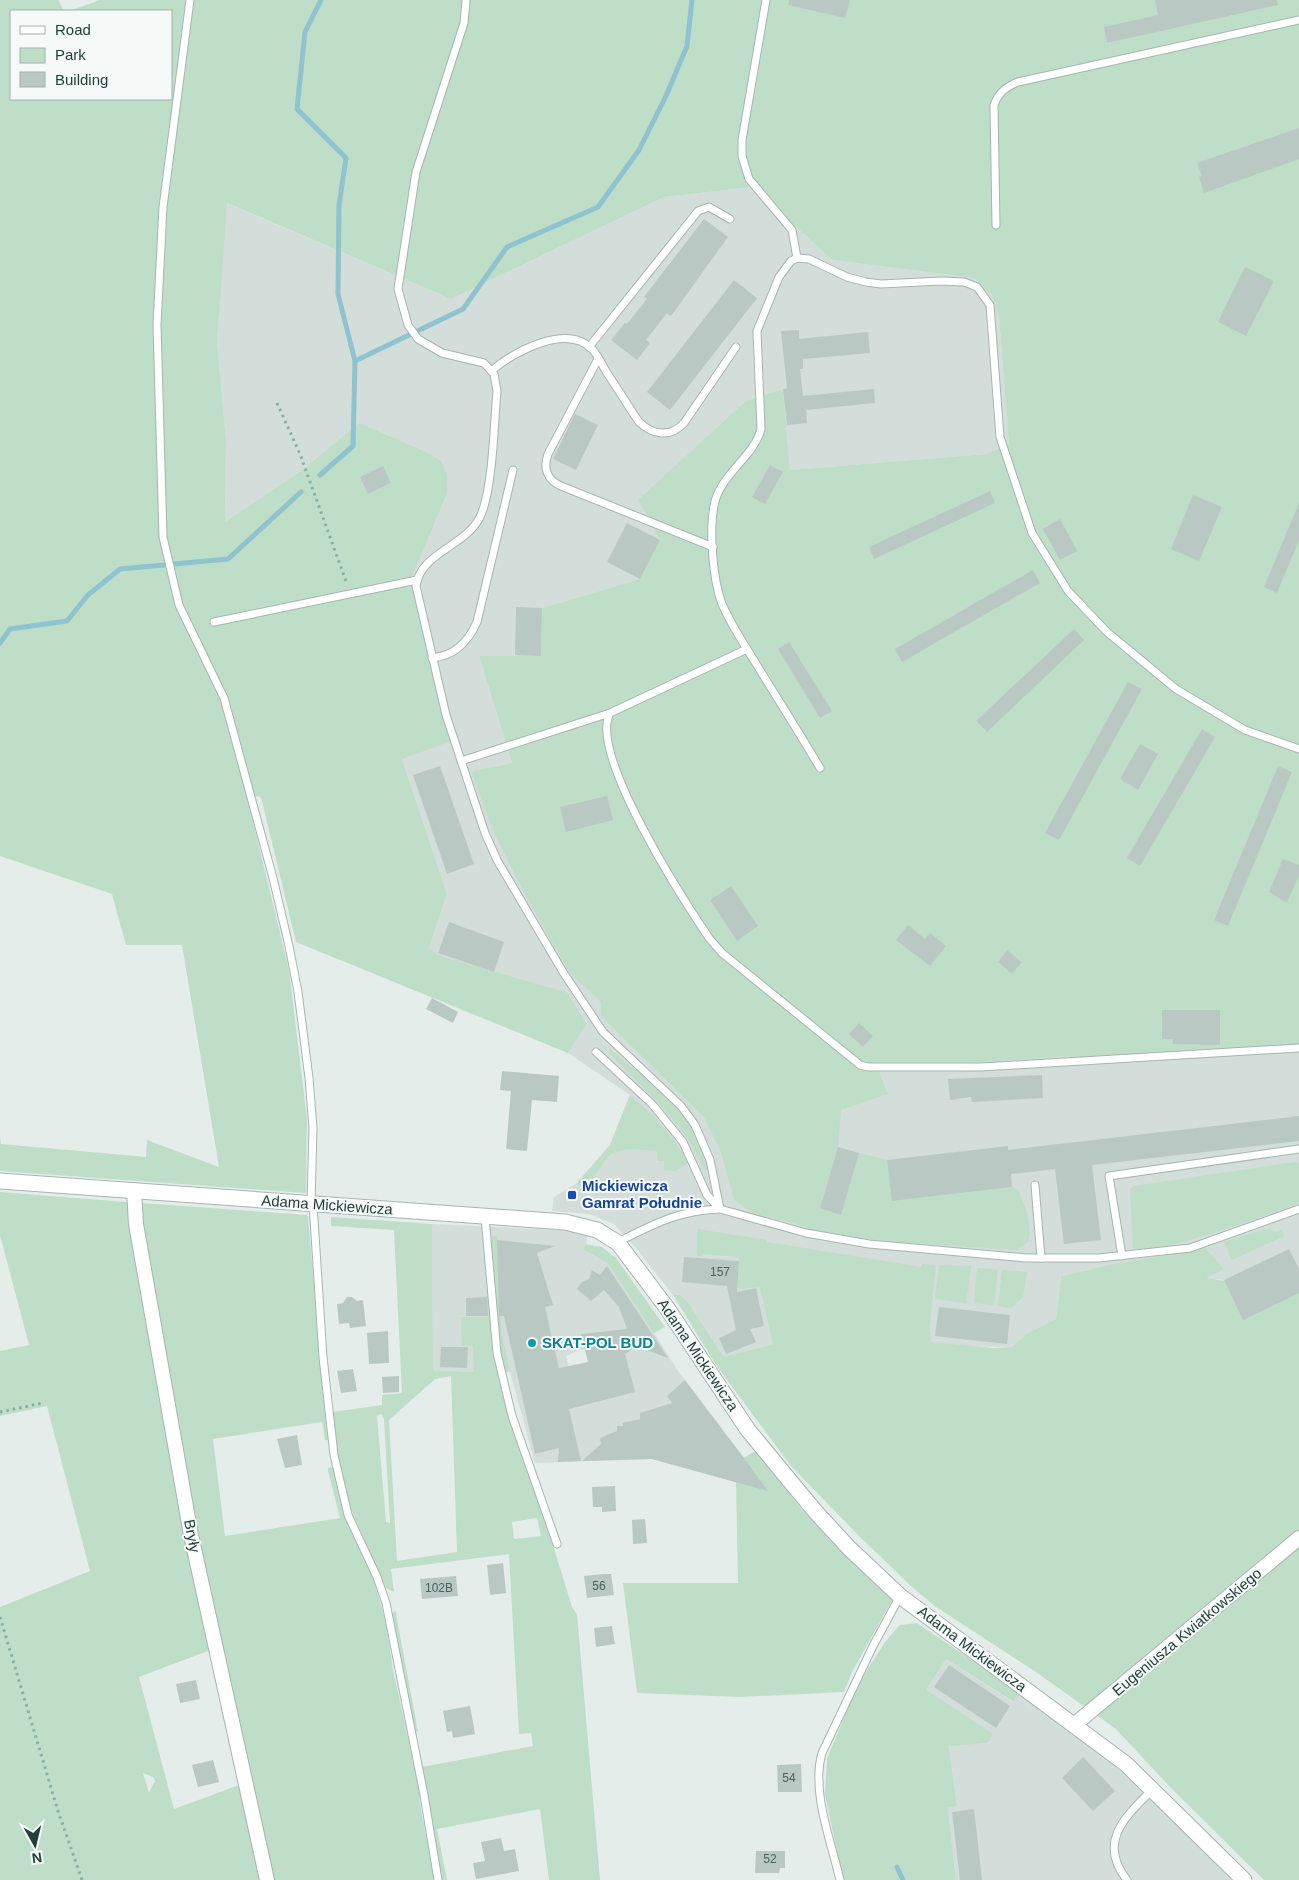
<svg xmlns="http://www.w3.org/2000/svg" width="1299" height="1880" font-family="Helvetica,sans-serif">
<style>
.built{fill:#d3ddd9;fill-rule:evenodd}
.green{fill:#bedec8;fill-rule:evenodd}
.lines{fill:none;stroke-linecap:round;stroke-linejoin:round}
.stream{stroke:#8fc3d0;stroke-width:5}
.building{fill:#bac8c3}
.service-casing{stroke:#a7b5b1;stroke-width:9}
.minor-casing{stroke:#a7b5b1;stroke-width:16}
.tertiary-casing{stroke:#a7b5b1;stroke-width:17}
.path{stroke:#86b0a5;stroke-width:3;stroke-dasharray:2.5 4;stroke-linecap:butt}
.service{stroke:#fff;stroke-width:7}
.minor{stroke:#fff;stroke-width:14}
.tertiary{stroke:#fff;stroke-width:15}
.transit-dot{fill:#1a4fb4;stroke:#f5faf8;stroke-width:2}
.culture-dot{fill:#0f9aa8;stroke:#f5faf8;stroke-width:2}
.labels{text-anchor:middle;stroke-width:4;stroke-linejoin:round;paint-order:stroke}
.number-label{font-size:12px;fill:#4a615c}
.transit-label{font-size:15px;font-weight:bold;fill:#164399;stroke:#f5faf8;text-anchor:start}
.street-label{font-size:15px;fill:#243f39;stroke:#f5faf8}
.culture-label{font-size:15px;font-weight:bold;fill:#0d838f;stroke:#f5faf8;text-anchor:start}
</style>
<rect width="100%" height="100%" fill="#e5edea"/>
<g class="built">
<polygon points="753,187 832,260 974,278 992,295 999,318 1009,444 986,454 790,470 783,389 746,401 660,540 640,579 542,608 541,656 479,656 512,763 471,771 888,1094 874,1057 737,941 710,900 731,886 758,926 1027,1015 1075,1063 1299,1048 1299,1293 1224,1280 1091,1269 1061,1276 1056,1319 1028,1333 1011,1347 773,1344 724,1357 688,1302 681,1295 673,1295 635,1247 614,1224 589,1214 552,1211 554,1197 577,1183 610,1145 630,1095 568,1053 586,1025 435,955 429,947 447,894 402,759 420,605 412,577 447,494 359,423 302,470 225,522 226,439 217,342 226,203 451,299 664,197"/>
<path d="M432,1224l145,7 11,4 -4,15 25,14 9,12 60,95 90,120 -116,-32 -117,4 -25,-91 -14,1 -63,-3zM615,1345l-40,51 -9,-40 14,-6z"/>
<polygon points="946,1659 1013,1702 1019,1692 1096,1750 1128,1777 1236,1880 956,1880 948,1808 957,1806 949,1745 987,1743 926,1690"/>
</g>
<g class="green">
<path d="M0,0h58l6,11h-53v88h160v-88h-102l31,-11h1199v1048l-224,15 -7,-7 -105,7h-87l12,31 -47,16 -3,37 -18,61 21,6 18,-61 28,7 5,41 120,-14 6,3c7,16 15,35 10,52l-12,8 -134,-9 -71,-11 -17,-7 -42,-10 -18,-14 -13,-47 -17,-35 -103,-101v-14l-32,-30 -50,-89 -25,-51 -23,-61 41,-8 -33,-107h62l1,-48 98,-29 20,-39 -22,-40 108,-99 37,-12 7,81 196,-16 23,-10 -10,-126 -7,-23 -18,-17 -142,-18 -79,-73 -89,10 -213,102 -224,-96 -10,139 9,97 -1,83 77,-52 57,-47 71,31 11,7 6,14v19l-35,83 42,163 -52,19 45,135 -18,53 7,8 132,38 18,32 -18,28 -272,-111 -35,-145 -10,-2 -3,6 41,169 18,149 -1,74 -306,-22v-34l1,7 145,13 1,-17 72,27 -37,-222h-56l-14,-51 -112,-38zM731,886l26,40 -20,14 -27,-40z"/>
<path d="M609,1048c31,26 69,54 89,90 4,9 7,20 11,29l-2,3c-9,-6 -11,-20 -18,-29 -22,-33 -52,-59 -79,-87z"/>
<path d="M630,1095c24,21 43,40 58,68l-13,8 -11,-1v-9h-6l-1,-10c-14,-1 -34,-5 -47,4 -9,7 -16,26 -26,35l-7,-7 33,-38z"/>
<path d="M1295,1162l4,1v40c-27,10 -143,54 -166,45l-3,-59 4,-3z"/>
<path d="M0,1192l126,10 2,2 22,115 34,194 29,136 -74,28 35,132 68,-25 22,96h-264v-273l90,-36 -43,-165 -47,10v-65l29,-6 -29,-110zM143,1773l10,4 2,4 -6,12z"/>
<polygon points="141,1203 307,1215 308,1217 328,1440 325,1440 322,1422 213,1439 225,1536 340,1518 328,1471 328,1468 333,1467 342,1509 372,1574 386,1622 393,1670 421,1797 419,1798 434,1880 270,1880 198,1549 139,1207"/>
<path d="M331,1217l101,7 1,146 41,2 -1,-26 -11,-1 -1,-28h27l-3,-54 7,-2 -1,-25h6l5,100 8,35 -10,2 72,234 5,7 23,266h-51l-9,-71 -103,20 10,51h-5l-20,-113 111,-21 -2,-13 -12,1 -10,-180 -118,15 3,23 -8,-4 -38,-85 -12,-56 -3,-35 49,-7v-10l20,-2 -8,-163 -63,-4zM451,1376l6,176 -60,9 -8,-141 46,-41zM381,1414l3,5 6,104 -4,-1 -9,-106zM537,1518l4,18 -27,3 -2,-17z"/>
<polygon points="1270,1228 1274,1232 1282,1230 1284,1236 1232,1260 1224,1242"/>
<polygon points="697,1229 767,1240 767,1242 921,1267 922,1264 936,1265 929,1332 931,1332 930,1342 993,1348 1011,1347 1028,1333 1056,1319 1061,1276 1110,1265 1205,1248 1224,1269 1206,1278 1299,1293 1299,1880 1264,1880 1171,1788 1116,1729 1036,1672 936,1607 912,1587 860,1537 791,1466 716,1365 673,1295 681,1295 688,1302 724,1357 773,1344 760,1287 739,1289 737,1287 739,1257 703,1254 702,1256 697,1256"/>
<polygon points="585,1244 602,1247 616,1258 665,1327 654,1333 609,1264 584,1250"/>
<polygon points="939,1265 971,1266 966,1303 935,1299"/>
<polygon points="977,1268 998,1270 994,1305 974,1303"/>
<polygon points="1002,1270 1027,1272 1023,1297 1011,1308 998,1306"/>
<polygon points="757,1450 801,1509 894,1597 852,1672 844,1692 739,1697 637,1693 623,1583 738,1583 736,1482 744,1458"/>
<polygon points="396,1611 397,1619 418,1732 415,1730 392,1613"/>
<polygon points="917,1623 1019,1692 1014,1702 946,1659 926,1690 993,1734 987,1743 949,1746 957,1806 948,1808 956,1880 843,1880 825,1794 827,1759 858,1684 885,1642 900,1625"/>
</g>
<g class="lines">
<g class="stream">
<polyline points="355,361 463,309 507,247 598,207 639,150 666,96 687,46 692,0"/>
<polyline points="320,475 353,446 355,361 338,294 339,205 346,158 297,109 305,32 321,0"/>
<polyline points="174,564 228,559 301,492"/>
<polyline points="0,643 10,629 67,621 88,595 120,569 164,565"/>
<polyline points="897,1867 903,1880"/>
</g>
</g>
<g class="building">
<polygon points="789,0 850,0 845,18 788,5"/>
<polygon points="1155,0 1277,0 1278,5 1107,43 1104,27 1158,15"/>
<polygon points="1299,128 1299,159 1204,193 1199,177 1202,176 1197,163"/>
<polygon points="704,219 728,237 671,316 667,313 646,340 650,343 637,360 611,340 625,323 627,324 647,299 644,297"/>
<polygon points="1245,267 1274,281 1246,336 1218,322"/>
<polygon points="734,280 757,298 670,410 647,392"/>
<polygon points="799,330 799,339 868,332 870,353 803,359 803,369 800,369 803,396 874,389 875,403 806,410 807,423 787,425 783,389 787,388 781,331"/>
<polygon points="575,414 598,425 576,470 553,459"/>
<polygon points="770,465 783,472 765,504 752,497"/>
<polygon points="383,466 391,483 368,494 360,477"/>
<polygon points="990,491 995,503 874,559 869,547"/>
<polygon points="1193,495 1222,507 1199,561 1171,549"/>
<polygon points="1299,503 1299,540 1277,593 1264,587"/>
<polygon points="1060,519 1077,551 1060,560 1043,529"/>
<polygon points="627,523 660,540 640,579 607,562"/>
<polygon points="1033,570 1040,583 902,662 895,649"/>
<polygon points="516,607 542,608 541,656 515,655"/>
<polygon points="1074,629 1084,640 987,732 976,721"/>
<polygon points="789,642 832,711 820,718 778,649"/>
<polygon points="1128,682 1142,689 1059,840 1045,833"/>
<polygon points="1202,729 1215,737 1140,866 1127,858"/>
<polygon points="1140,744 1158,754 1138,790 1120,779"/>
<polygon points="440,766 474,864 447,874 413,775"/>
<polygon points="1278,766 1292,772 1228,926 1214,920"/>
<polygon points="607,796 613,820 566,832 560,807"/>
<polygon points="1283,859 1299,865 1299,875 1287,903 1269,892"/>
<polygon points="731,886 758,926 737,941 710,900"/>
<polygon points="449,922 504,942 494,972 438,953"/>
<polygon points="908,925 925,939 930,933 946,946 930,966 896,940"/>
<polygon points="1007,950 1022,962 1012,974 998,962"/>
<polygon points="432,998 458,1012 453,1023 426,1009"/>
<polygon points="1162,1010 1220,1010 1220,1045 1173,1044 1173,1039 1162,1039"/>
<polygon points="859,1023 873,1036 863,1047 849,1034"/>
<polygon points="502,1071 559,1076 557,1102 532,1100 527,1151 506,1149 511,1091 500,1090"/>
<polygon points="1042,1075 1043,1098 972,1102 971,1097 950,1100 948,1079"/>
<polygon points="1299,1116 1299,1141 1092,1165 1101,1240 1064,1244 1055,1169 1011,1174 1012,1187 892,1201 887,1160 1008,1146 1008,1150"/>
<polygon points="838,1147 859,1153 841,1215 820,1208"/>
<polygon points="497,1240 555,1246 537,1253 553,1305 545,1307 559,1368 588,1362 581,1334 627,1329 619,1307 604,1290 591,1301 577,1289 582,1282 589,1279 592,1270 600,1275 607,1266 668,1358 649,1351 641,1344 625,1354 635,1392 569,1409 581,1461 558,1462 559,1448 535,1454 504,1316 499,1316"/>
<polygon points="1289,1249 1299,1269 1299,1293 1243,1320 1224,1280"/>
<polygon points="684,1257 739,1261 737,1292 756,1288 764,1326 750,1329 756,1342 726,1354 719,1338 736,1330 727,1286 682,1282"/>
<polygon points="347,1297 352,1297 357,1301 363,1300 366,1326 350,1328 349,1323 339,1324 337,1304 343,1303"/>
<polygon points="487,1297 488,1316 466,1316 466,1298"/>
<polygon points="939,1307 1010,1315 1007,1344 935,1336"/>
<polygon points="388,1331 389,1363 369,1364 367,1333"/>
<polygon points="441,1347 468,1347 467,1368 440,1367"/>
<polygon points="353,1369 357,1391 341,1393 337,1371"/>
<polygon points="399,1376 399,1392 383,1393 382,1377"/>
<polygon points="685,1380 744,1458 768,1491 652,1459 582,1461 601,1444 600,1438 617,1431 617,1426 623,1426 623,1423 640,1419 640,1413 672,1403 667,1396"/>
<polygon points="297,1435 302,1465 285,1468 277,1439"/>
<polygon points="615,1486 616,1511 602,1512 602,1507 593,1507 592,1487"/>
<polygon points="645,1519 647,1543 633,1544 632,1520"/>
<polygon points="503,1563 506,1593 490,1595 487,1565"/>
<polygon points="603,1574 611,1574 614,1595 587,1598 584,1576"/>
<polygon points="456,1576 458,1596 422,1599 420,1579"/>
<polygon points="612,1626 615,1644 596,1647 594,1628"/>
<polygon points="949,1665 1010,1706 996,1728 934,1687"/>
<polygon points="196,1680 200,1699 180,1703 176,1684"/>
<polygon points="470,1706 475,1734 453,1738 452,1731 447,1732 443,1711"/>
<polygon points="1083,1757 1115,1791 1093,1811 1062,1778"/>
<polygon points="213,1760 219,1782 198,1787 192,1765"/>
<polygon points="801,1764 802,1792 778,1792 777,1765"/>
<polygon points="974,1809 982,1880 960,1880 952,1812"/>
<polygon points="501,1838 504,1851 515,1849 519,1871 476,1879 473,1863 485,1861 481,1842"/>
<polygon points="756,1851 785,1851 785,1868 780,1868 779,1873 755,1873"/>
</g>
<g class="lines">
<g class="service-casing">
<g id="service">
<polyline points="190,0 163,207 157,325 163,537 179,605 224,698 273,878 289,946 298,992 309,1078 313,1128 311,1204"/>
<path d="M466,0l-2,23 -48,149 -18,117 10,36 10,14 24,14 42,10 10,11 3,17c-3,32 -4,99 -17,126 -14,29 -60,36 -64,69l30,129 39,118 12,27 66,112 40,60 78,74 14,19 15,35 10,49c-43,2 -64,14 -102,33"/>
<polyline points="766,0 742,140 742,156 749,179 792,230 797,258"/>
<path d="M996,225l-2,-120c5,-13 12,-18 24,-23l281,-62"/>
<polyline points="589,347 698,211 709,207 730,219"/>
<path d="M598,359l-50,95c-5,14 -1,26 13,32l152,61"/>
<path d="M491,371c23,-19 76,-49 102,-21 5,6 10,16 14,23 11,16 21,33 32,49 14,13 31,16 45,1l52,-76"/>
<polyline points="214,622 417,580"/>
<path d="M747,649l-137,64c-22,40 74,188 99,225l13,15 132,107 6,5 8,2h113l318,-19"/>
<path d="M432,658c23,-2 36,-16 45,-36l36,-152"/>
<polyline points="461,761 610,713"/>
<path d="M820,768c-20,-34 -41,-67 -62,-101 -12,-20 -26,-40 -36,-63 -9,-24 -13,-71 -8,-98 5,-31 40,-49 47,-77l-4,-98 22,-54 12,-16 6,-3 12,1 38,18 19,5 15,2 60,-3 23,1 13,5 13,18 10,132 32,96 36,58 39,41 69,57 69,41 54,19"/>
<polyline points="596,1052 652,1104 683,1142 707,1195 720,1209 806,1233 869,1244 1026,1258 1099,1258 1190,1248 1299,1209"/>
<polyline points="1035,1185 1041,1258"/>
<polyline points="313,1204 323,1357 334,1455 348,1515 377,1577 386,1603 424,1795 438,1880"/>
<polyline points="485,1217 497,1353 512,1416 557,1544"/>
<polyline points="1122,1256 1109,1176 1299,1149"/>
<path d="M840,1880c-9,-39 -29,-89 -18,-127l51,-107 27,-50"/>
<path d="M1127,1880c-30,-38 -2,-63 25,-90"/>
</g>
</g>
<g class="minor-casing">
<g id="minor">
<polyline points="134,1190 136,1224 191,1535 267,1880"/>
<polyline points="1074,1725 1299,1538"/>
</g>
</g>
<g class="tertiary-casing">
<polyline id="tertiary" points="0,1181 565,1222 597,1230 618,1243 667,1308 748,1430 814,1510 849,1548 900,1596 1126,1764 1244,1880"/>
</g>
<g class="path">
<polyline points="277,403 300,454 347,584"/>
<polyline points="0,1412 43,1403"/>
<polyline points="0,1617 58,1811 82,1880"/>
</g>
<use href="#service" class="service"/>
<use href="#minor" class="minor"/>
<use href="#tertiary" class="tertiary"/>
</g>
<rect class="transit-dot" x="567" y="1190" width="10" height="10" rx="2.5"/>
<circle class="culture-dot" cx="532" cy="1343" r="5"/>
<g class="labels">
<g class="number-label">
<text x="720" y="1276">157</text>
<text x="599" y="1590">56</text>
<text x="439" y="1592">102B</text>
<text x="789" y="1782">54</text>
<text x="770" y="1863">52</text>
</g>
<g class="transit-label">
<text x="582" y="1191">Mickiewicza<tspan x="582" dy="17">Gamrat Południe</tspan></text>
</g>
<g class="street-label">
<text transform="translate(327 1205) rotate(4)" y="5">Adama Mickiewicza</text>
<text transform="translate(698 1355) rotate(56)" y="5">Adama Mickiewicza</text>
<text transform="translate(192 1536) rotate(79)" y="5">Bryły</text>
<text transform="translate(1187 1632) rotate(-40)" y="5">Eugeniusza Kwiatkowskiego</text>
<text transform="translate(972 1649) rotate(37)" y="5">Adama Mickiewicza</text>
</g>
<g class="culture-label">
<text x="542" y="1348">SKAT-POL BUD</text>
</g>
</g>
<rect x="10" y="10" width="162" height="90" fill="#f5faf8" stroke="#a1afac"/>
<rect x="20" y="26" width="25" height="8" fill="#ffffff" stroke="#a1afac"/>
<text x="55" y="35" font-size="15" fill="#243f39">Road</text>
<rect x="20" y="48" width="25" height="15" fill="#bedec8" stroke="#a1afac"/>
<text x="55" y="60" font-size="15" fill="#243f39">Park</text>
<rect x="20" y="72" width="25" height="15" fill="#bac8c3" stroke="#a1afac"/>
<text x="55" y="85" font-size="15" fill="#243f39">Building</text>
<g transform="translate(35 1845) rotate(172)" stroke="#f5faf8" stroke-width="4" paint-order="stroke">
<path d="M0-4L9 19L0 12L-9 19Z" fill="#243f39"/>
<text y="-8" font-size="14" font-weight="bold" text-anchor="middle" fill="#243f39">N</text>
</g>
</svg>
